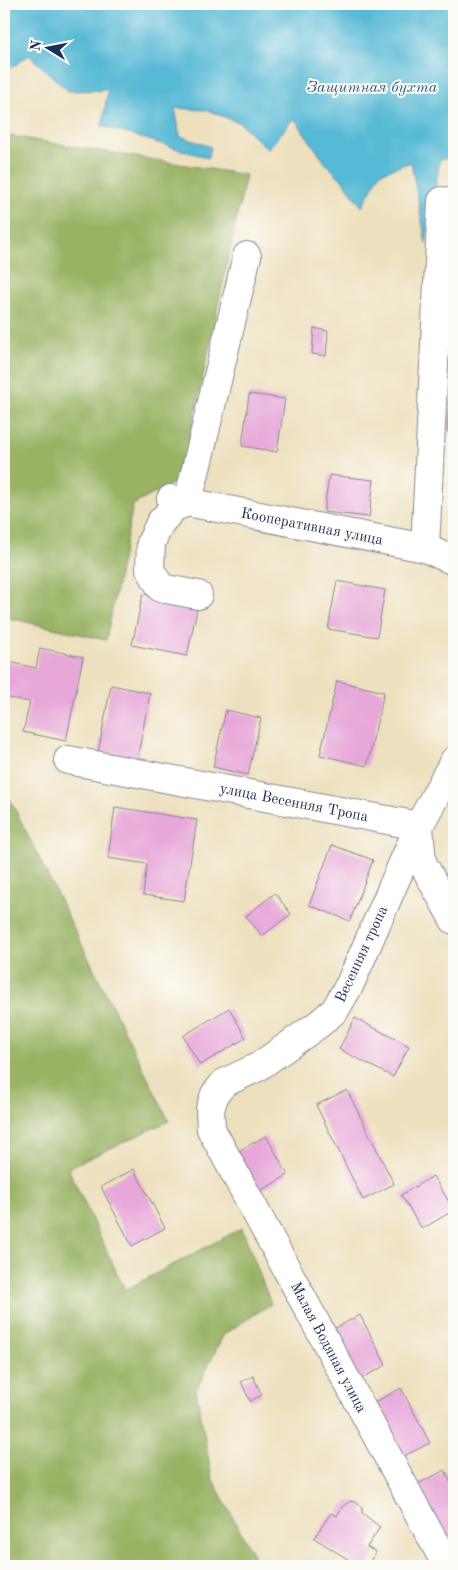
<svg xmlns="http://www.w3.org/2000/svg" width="458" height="1570" font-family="'Old Standard TT',serif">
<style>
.forest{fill:#99b264;stroke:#5a7061}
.water{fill:#57b9d5;stroke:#39749a}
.building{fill:#e7a7d9}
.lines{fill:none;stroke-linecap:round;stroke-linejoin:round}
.minor-casing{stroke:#84888e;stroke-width:30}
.minor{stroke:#fff;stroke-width:28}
.labels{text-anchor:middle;stroke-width:4;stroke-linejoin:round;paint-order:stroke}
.street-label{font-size:15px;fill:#1b2f5e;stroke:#fdfcf7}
.water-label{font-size:16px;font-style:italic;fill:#305f88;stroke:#fdfcf7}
</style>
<rect width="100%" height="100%" fill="#fdfcf7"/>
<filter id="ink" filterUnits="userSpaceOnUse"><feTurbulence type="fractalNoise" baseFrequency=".02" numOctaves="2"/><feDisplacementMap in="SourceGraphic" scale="10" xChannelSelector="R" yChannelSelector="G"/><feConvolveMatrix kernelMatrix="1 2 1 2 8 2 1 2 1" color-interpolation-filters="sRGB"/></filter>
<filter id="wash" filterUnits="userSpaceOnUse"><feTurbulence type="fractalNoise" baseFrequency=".0096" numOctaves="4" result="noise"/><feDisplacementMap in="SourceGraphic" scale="20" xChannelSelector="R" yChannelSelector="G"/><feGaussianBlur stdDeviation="1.12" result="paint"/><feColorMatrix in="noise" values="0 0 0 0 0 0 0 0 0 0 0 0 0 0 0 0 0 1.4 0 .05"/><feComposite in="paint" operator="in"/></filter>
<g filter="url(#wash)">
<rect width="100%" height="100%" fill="#ede0be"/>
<g class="forest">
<polygon points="4,135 246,175 181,479 133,505 106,640 4,617"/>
<polygon points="4,787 169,1121 68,1168 125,1290 242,1228 271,1304 224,1334 196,1390 212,1478 259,1566 4,1566"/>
</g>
<polygon class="water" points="4,4 454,4 454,158 440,159 426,243 411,162 380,173 362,207 344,182 326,164 294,118 268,149 240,123 207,110 175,108 180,136 211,147 208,158 102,126 108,90 68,91 29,55 4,73"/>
<g id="blocks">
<g class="building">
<polygon points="314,328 328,331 326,356 312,354"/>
<polygon points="249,394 285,399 277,452 242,446"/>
<polygon points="449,401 454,401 454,432 447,432"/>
<polygon points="329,475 374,480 369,517 324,512"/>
<polygon points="337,581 385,590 377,637 328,629"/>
<polygon points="143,594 198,605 187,656 132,645"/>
<polygon points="40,648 83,657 66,741 23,732 30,702 4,697 4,661 36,668"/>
<polygon points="337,681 384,692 367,766 320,755"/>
<polygon points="111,685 150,693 137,760 98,753"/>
<polygon points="226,710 261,718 248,775 213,767"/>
<polygon points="115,807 197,820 184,901 143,895 147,864 108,858"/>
<polygon points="332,845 373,860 350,921 309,905"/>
<polygon points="275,893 291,914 262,936 246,916"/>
<polygon points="229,1008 246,1038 200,1065 183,1036"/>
<polygon points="355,1018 409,1046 393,1077 339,1049"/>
<polygon points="347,1090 394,1184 363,1200 316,1105"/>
<polygon points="266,1136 288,1175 255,1194 233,1154"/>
<polygon points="134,1169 165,1228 132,1246 101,1187"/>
<polygon points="433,1176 454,1210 422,1229 401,1195"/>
<polygon points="360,1315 386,1365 355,1382 328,1332"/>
<polygon points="253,1376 262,1395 250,1401 241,1382"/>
<polygon points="401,1388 430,1443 396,1460 368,1406"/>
<polygon points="445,1470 454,1489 454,1541 442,1547 412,1487"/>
<polygon points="350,1501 358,1503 362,1508 362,1513 380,1527 367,1547 376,1552 367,1566 359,1566 314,1538 331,1513 337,1516 342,1507"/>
</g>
</g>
</g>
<g filter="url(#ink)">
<use href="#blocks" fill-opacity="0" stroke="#84888e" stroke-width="1"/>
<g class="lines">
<g class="minor-casing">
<g id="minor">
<polyline points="171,499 425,548 454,561"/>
<polyline points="425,548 442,201"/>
<polyline points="198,595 161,588 150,569 151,543 160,523 174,507 188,502 247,256"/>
<polyline points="68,760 419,826"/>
<polyline points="419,827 422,862 454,920"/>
<polyline points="447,1566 211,1129 210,1109 215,1094 224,1083 258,1067 319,1024 335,1010 350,984 419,826 454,761"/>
</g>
</g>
<use href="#minor" class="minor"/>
</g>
</g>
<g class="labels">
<g class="street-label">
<text transform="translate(312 526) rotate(11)" y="5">Кооперативная улица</text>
<text transform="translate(294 802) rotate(11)" y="5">улица Весенняя Тропа</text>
<text transform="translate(361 954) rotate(-65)" y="5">Весенняя тропа</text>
<text transform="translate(329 1347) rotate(62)" y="5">Малая Водяная улица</text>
</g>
<g class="water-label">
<text x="372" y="92">Защитная бухта</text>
</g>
</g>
<rect width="458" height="1570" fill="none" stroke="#fdfcf7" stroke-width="20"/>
<g transform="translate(48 48) rotate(280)" stroke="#fdfcf7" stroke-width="4" paint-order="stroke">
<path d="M0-4L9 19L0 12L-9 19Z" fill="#1b2f5e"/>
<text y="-8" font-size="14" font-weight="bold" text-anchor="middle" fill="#1b2f5e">N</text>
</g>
</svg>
